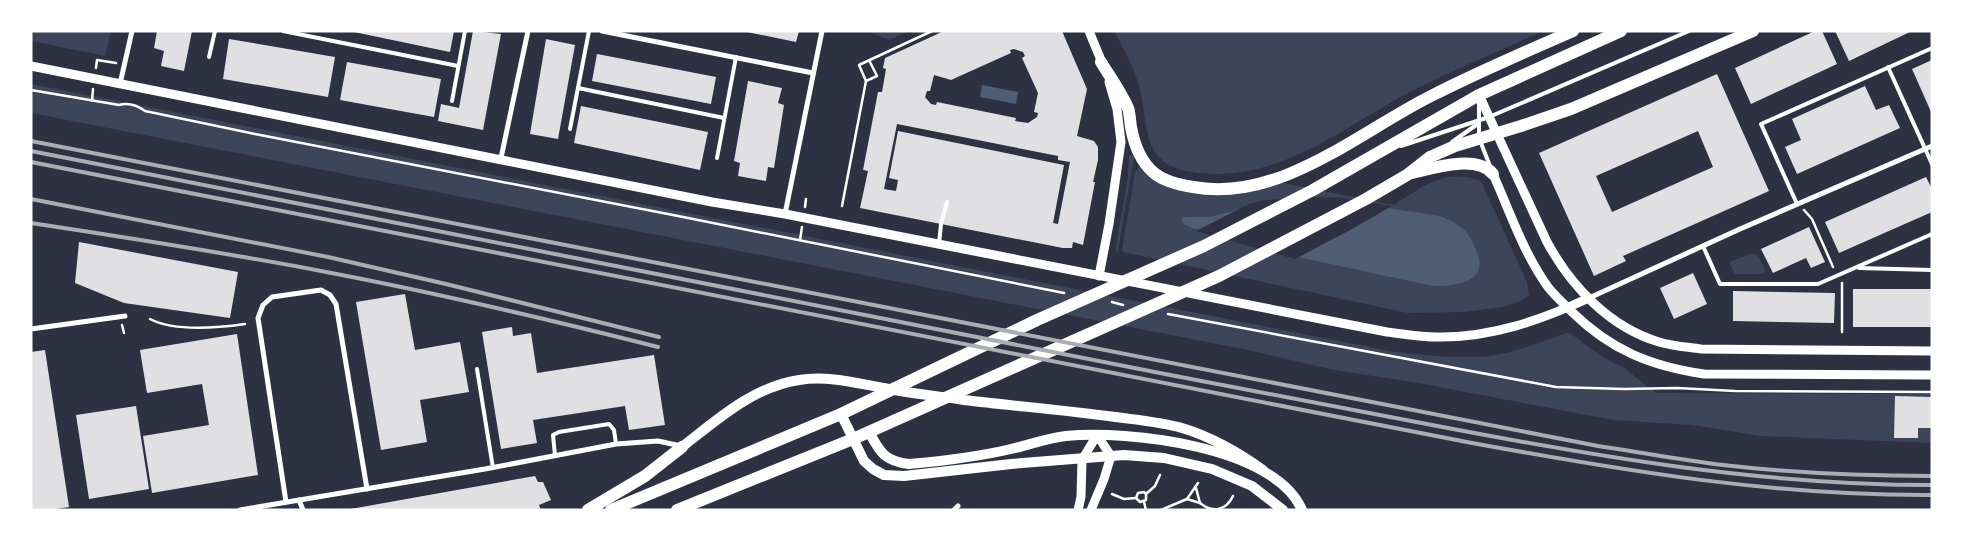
<svg xmlns="http://www.w3.org/2000/svg" width="1963" height="541" font-family="'Source Sans 3',sans-serif">
<style>
.green{fill:#3c4559}
.water{fill:#4f5d75}
.pier{fill:#2d3142}
.building{fill:#e0e0e3;fill-rule:evenodd}
.lines{fill:none;stroke-linecap:round;stroke-linejoin:round}
.path{stroke:#fff;stroke-width:2.5}
.service{stroke:#fff;stroke-width:4}
.minor{stroke:#fff;stroke-width:5}
.tertiary{stroke:#fff;stroke-width:9}
.secondary{stroke:#fff;stroke-width:10}
.trunk{stroke:#fff;stroke-width:12}
.rail{stroke:#abadb3;stroke-width:4}
</style>
<rect width="100%" height="100%" fill="#2d3142"/>
<g class="green">
<polygon points="31,31 111,31 105,56 31,41"/>
<polygon points="868,31 908,31 889,40"/>
<path d="M1114,31h429c-43,20 -88,38 -131,60 -66,34 -131,91 -211,82 -14,-1 -31,-4 -41,-15 -17,-17 -14,-46 -20,-68 -5,-21 -16,-40 -26,-59z"/>
<path d="M31,84l1359,267c30,4 70,8 100,5 26,-3 52,-15 77,-23h3l31,23 23,12 32,25 276,1v49l-171,-7 -69,-11 -79,-5 -195,-37 -84,-13 -86,-20 -1217,-237z"/>
<polygon points="1132,154 1134,157 1118,251 1115,252 1128,176 1129,156"/>
<path d="M1140,166l6,7 107,18 30,-8 111,22c30,-19 50,-37 87,-24l46,101 2,14 -11,6 -16,5 -37,5 -57,1 -285,-61 -1,-3 13,-77z"/>
<polygon points="1753,253 1759,257 1765,270 1763,274 1735,274 1729,262"/>
</g>
<g class="water">
<polygon points="982,85 1018,92 1016,104 980,97"/>
<path d="M1343,201l97,15c7,3 14,6 21,11 6,4 10,12 13,19 19,35 -15,41 -42,40l-147,-32 -93,-26c-5,-3 -11,-3 -10,-10l3,-1h24l57,-14z"/>
</g>
<polygon class="pier" points="1317,197 1344,198 1392,206 1352,229 1295,259 1196,231 1249,204 1266,200"/>
<g class="building">
<polygon points="157,31 192,31 184,71 161,66 164,51 154,48"/>
<polygon points="349,31 454,31 450,52"/>
<polygon points="473,31 501,34 483,130 438,121 441,104 459,108"/>
<polygon points="742,31 799,31 796,42"/>
<path d="M944,31h118l25,58 -10,47 17,5 4,6v13l-5,22h2l-12,63 -10,-3 -1,6h-9l-203,-40 8,-37 -5,-1 15,-78h4l4,-23 -3,-1 2,-10zM1014,49l9,3 2,4 -3,2 16,35 -4,19 4,1 -1,4 -9,6 -13,-2 1,-3 -79,-16 -1,3 -5,-1 -6,-7 2,-6h3l4,-16 17,5 60,-27 -1,-3zM897,124l161,32v4l12,2 -12,62 -5,-1 11,-58 -166,-34 -9,47 9,2 -2,11 -12,-2z"/>
<polygon points="1815,31 1822,31 1837,64 1751,104 1735,68"/>
<polygon points="1835,31 1912,31 1849,61"/>
<polygon points="229,39 335,57 328,97 223,79"/>
<polygon points="546,39 575,45 558,139 530,134"/>
<polygon points="597,54 716,77 711,104 592,81"/>
<polygon points="1932,60 1932,114 1912,69"/>
<polygon points="347,62 441,79 434,117 340,100"/>
<path d="M1717,74l52,117 -146,65 3,5 -32,15 -55,-123zM1698,131l15,36 -101,45 -16,-36z"/>
<polygon points="748,81 782,88 778,103 784,105 774,168 768,167 766,181 738,176 740,163 734,161"/>
<polygon points="1865,86 1876,110 1889,105 1900,128 1797,174 1785,147 1801,140 1792,119"/>
<polygon points="581,106 708,132 700,170 574,143"/>
<polygon points="1926,177 1932,189 1932,212 1839,253 1825,222"/>
<polygon points="1809,227 1825,262 1811,268 1806,258 1773,273 1761,249"/>
<polygon points="79,242 238,272 230,318 124,303 75,283"/>
<polygon points="1693,273 1707,304 1674,319 1660,288"/>
<rect x="1853" y="289" width="79" height="38"/>
<polygon points="1733,291 1835,293 1834,323 1733,321"/>
<polygon points="405,294 415,350 460,342 469,392 420,400 427,442 381,450 356,302"/>
<polygon points="512,327 513,336 531,333 537,373 654,355 665,425 629,430 625,406 533,420 537,443 501,449 482,332"/>
<polygon points="237,334 258,475 152,493 143,436 209,425 202,384 147,393 140,350"/>
<polygon points="45,350 69,507 49,510 31,510 31,352"/>
<polygon points="1895,396 1932,397 1932,428 1918,428 1918,438 1894,438"/>
<polygon points="136,406 149,489 89,499 76,415"/>
<polygon points="535,476 538,482 543,482 551,500 539,505 541,510 345,510"/>
</g>
<g class="lines">
<g class="path">
<polyline points="96,68 97,60 116,63"/>
<polyline points="866,81 877,76 869,60"/>
<path d="M31,90l88,15c10,-3 18,0 26,6l110,23 418,81 391,78"/>
<polyline points="92,101 93,89"/>
<polyline points="842,206 866,81 859,65 932,31"/>
<polyline points="805,207 806,199"/>
<polyline points="1804,210 1812,219 1833,267"/>
<polyline points="800,240 802,227"/>
<polyline points="1112,302 1123,305"/>
<polyline points="1168,314 1556,387 1624,389 1677,388 1735,391 1932,392"/>
<path d="M150,319c25,13 67,9 95,5"/>
<polyline points="122,325 124,333"/>
<polyline points="1842,332 1842,283"/>
<path d="M1196,488l4,15c12,10 26,8 33,-7"/>
<polyline points="1112,494 1124,499 1136,498"/>
<polyline points="1146,494 1144,492 1138,493 1136,498 1140,502 1146,500 1146,494 1155,486 1160,475"/>
<polyline points="1187,499 1200,503"/>
<polyline points="1144,502 1146,510"/>
<polyline points="1161,510 1187,499 1198,483"/>
</g>
<g class="service">
<polyline points="283,31 458,66"/>
<polyline points="209,57 215,31"/>
<polyline points="1888,67 1932,164"/>
<polyline points="578,88 724,118"/>
<polyline points="452,101 465,31"/>
<polyline points="1479,103 1479,138 1490,166"/>
<polyline points="570,129 589,31"/>
<polyline points="1452,142 1479,123"/>
<polyline points="1401,146 1489,117 1689,31"/>
<polyline points="717,158 736,57"/>
<polyline points="1797,204 1761,124 1930,49"/>
<polyline points="939,244 941,224 947,202"/>
<polyline points="1703,246 1720,284 1818,284 1932,234"/>
<polyline points="1859,268 1932,270"/>
<polyline points="477,369 493,468"/>
<polyline points="555,456 553,435 559,432 609,424 614,430 616,444"/>
</g>
<g class="minor">
<polyline points="602,31 813,73"/>
<polyline points="120,84 132,31"/>
<polyline points="501,158 528,31"/>
<polyline points="785,214 822,31"/>
<polyline points="1589,298 1740,229 1932,146"/>
<polyline points="31,329 125,316"/>
<polyline points="299,500 303,510"/>
<polyline points="286,502 258,318 263,305 272,297 321,290 330,295 336,304 367,489"/>
<polyline points="240,510 485,469 616,444 658,441 681,446"/>
<polyline points="954,510 958,506"/>
</g>
<g class="tertiary">
<polyline points="1089,31 1103,65"/>
<path d="M31,66l681,136 73,12 602,118c17,2 34,5 50,5 54,1 104,-17 152,-39"/>
<path d="M1479,95l68,147c24,44 62,85 112,100 13,4 28,5 42,7l231,2"/>
<path d="M1493,174c17,38 31,80 55,113 7,9 16,17 24,25 39,38 78,54 132,62l228,1"/>
<polyline points="1099,276 1109,224 1121,142 1117,109 1109,82"/>
<polyline points="1078,510 1081,497 1082,460 1097,435 1111,456 1104,479 1091,510"/>
</g>
<g class="secondary">
<polyline points="841,414 864,461 873,469 884,475 904,476 1011,464 1124,455 1164,458 1212,469 1252,486 1283,510"/>
<path d="M869,432c11,20 15,29 40,32 34,-3 68,-7 102,-15 18,-4 36,-11 55,-13 61,-6 209,10 236,74"/>
<path d="M682,447c36,-28 71,-60 117,-67 31,-5 60,4 90,9 25,5 50,7 75,11 50,6 101,10 151,17 22,3 46,5 67,11 30,9 56,24 81,42"/>
</g>
<g class="trunk">
<path d="M1101,62c9,15 20,30 27,46 2,6 2,13 3,19 3,17 9,34 23,46 10,8 26,12 39,14 86,16 166,-55 238,-91 47,-24 94,-44 142,-65"/>
<path d="M1412,173c21,-5 65,-19 81,1"/>
<polyline points="588,510 645,476 682,447"/>
<polyline points="611,510 841,414 1037,320 1204,246 1313,190 1479,95 1621,31"/>
<polyline points="677,510 853,439 1219,276 1366,199 1407,175 1430,157 1455,146 1521,126 1571,109 1753,31"/>
</g>
<g class="rail">
<path d="M31,141l1567,305c42,6 83,14 125,19 69,8 139,11 209,11"/>
<path d="M31,151c378,74 756,149 1134,223 89,17 178,34 267,51 167,32 328,60 500,60"/>
<path d="M31,162l1441,281c154,28 302,53 460,52"/>
<polyline points="31,199 328,257 446,284 659,337"/>
<path d="M31,223c99,15 197,30 295,49 111,21 221,47 332,75"/>
</g>
</g>
<rect width="1963" height="541" fill="none" stroke="#ffffff" stroke-width="65"/>
</svg>
